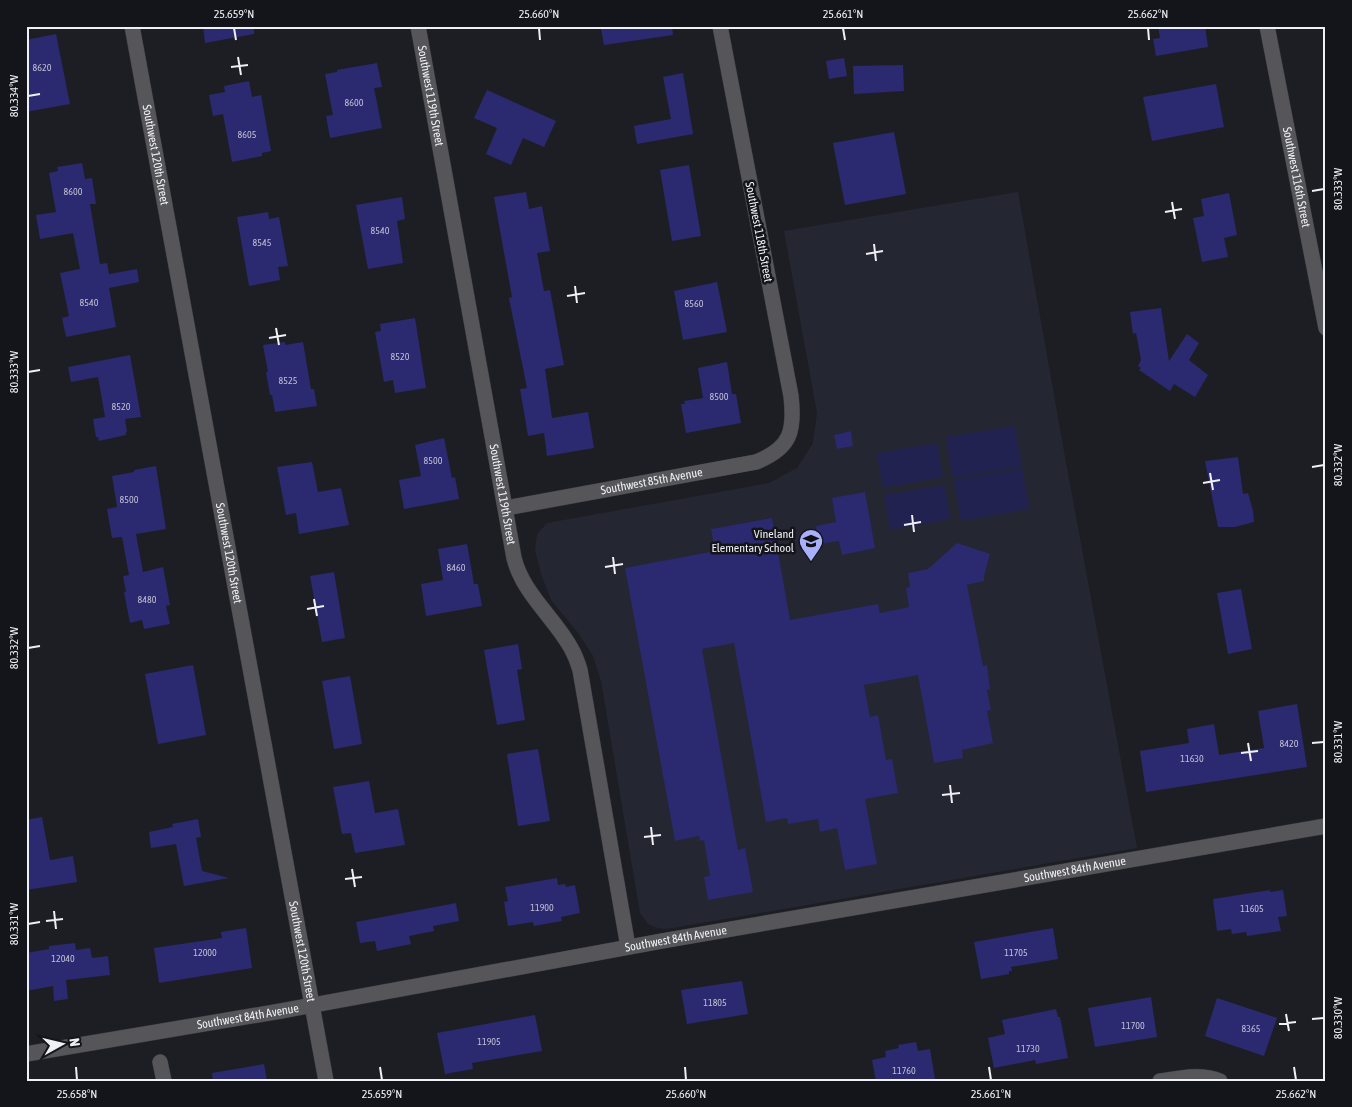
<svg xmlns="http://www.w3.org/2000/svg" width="1352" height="1107" font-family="'Asap Condensed',sans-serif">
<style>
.built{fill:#242632}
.green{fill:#222251}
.building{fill:#2b296f}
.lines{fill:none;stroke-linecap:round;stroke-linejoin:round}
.minor-casing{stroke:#3a3b41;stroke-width:16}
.minor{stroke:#56565a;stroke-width:15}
.ticks{fill:none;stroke:#eff0f5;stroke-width:2}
.labels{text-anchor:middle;stroke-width:5;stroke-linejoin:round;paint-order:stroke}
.number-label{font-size:10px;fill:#bebed4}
.street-label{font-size:12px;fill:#eff0f5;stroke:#14141b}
.poi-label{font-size:12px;fill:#eff0f5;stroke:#14141b;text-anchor:end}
.neatline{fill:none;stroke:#eff0f5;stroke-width:2}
.ticks-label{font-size:12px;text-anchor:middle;fill:#eff0f5}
</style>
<rect width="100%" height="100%" fill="#1d1e24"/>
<polygon class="built" points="1018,192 1065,457 1137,848 667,929 658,928 648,924 640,913 601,681 593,656 578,633 551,600 541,574 535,550 537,534 547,523 769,483 797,468 813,443 817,413 784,231"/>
<g class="green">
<polygon points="1015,426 1022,466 953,478 946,437"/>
<polygon points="937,443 943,477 883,488 877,453"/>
<polygon points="1022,468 1029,509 961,521 954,480"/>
<polygon points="945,485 950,519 890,530 884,495"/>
</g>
<g class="building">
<polygon points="203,26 254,26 254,34 205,43"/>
<polygon points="621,26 672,26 673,35 604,45 601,29"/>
<polygon points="1158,26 1205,26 1208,47 1156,56 1153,39 1160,38"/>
<polygon points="56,34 70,104 26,112 26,40"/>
<polygon points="844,58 847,76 829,79 826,61"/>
<polygon points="377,63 382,87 374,88 382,128 330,138 326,116 333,115 325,74 337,72 337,70"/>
<polygon points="903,65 904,91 854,94 853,66"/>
<polygon points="683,73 693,134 637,144 634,126 671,119 663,77"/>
<polygon points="249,81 252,97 261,95 271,151 262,153 262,156 232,162 223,114 213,116 209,95 225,92 224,86"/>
<polygon points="1216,84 1224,127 1152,141 1143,97"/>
<polygon points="487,90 556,121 544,147 523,138 511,165 486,154 497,128 474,118"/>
<polygon points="894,132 906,194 845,205 833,143"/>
<polygon points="82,163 85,179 92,178 96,204 90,204 100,264 107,263 109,274 137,269 139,282 109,288 116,327 66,337 62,318 69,316 60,273 80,269 73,233 40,239 36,215 56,212 49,173 58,171 57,167"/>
<polygon points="689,165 701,236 672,241 660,170"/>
<polygon points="526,192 529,209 542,206 550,251 537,253 544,291 550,290 564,365 545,369 552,418 588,412 594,448 547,456 544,433 528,436 520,389 527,388 509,298 512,297 494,197"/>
<polygon points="1229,193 1237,235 1224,238 1228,257 1202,262 1193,218 1204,216 1201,199"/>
<polygon points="402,197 405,219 397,221 403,263 368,269 356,205"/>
<polygon points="268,212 269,219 279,217 288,266 278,267 280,280 249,286 237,217"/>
<polygon points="717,282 727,332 683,340 674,291"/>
<polygon points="1161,308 1169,361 1187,334 1199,343 1189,360 1208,375 1195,397 1174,384 1170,391 1139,370 1141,368 1138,366 1141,360 1136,333 1133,334 1130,312"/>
<polygon points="415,318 426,388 395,393 393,380 384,382 375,332 381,331 380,324"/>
<polygon points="285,342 285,345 303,342 311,389 314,389 317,406 275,412 272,395 270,395 266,372 268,372 263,345"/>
<polygon points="130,355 141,417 125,419 127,432 126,432 126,435 99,441 98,437 96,437 93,419 105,417 98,377 71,382 68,367"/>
<polygon points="727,362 732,394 736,394 741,423 686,433 681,404 685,404 684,401 703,398 698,368"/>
<polygon points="851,431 853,446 837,449 834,435"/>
<polygon points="444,438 452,478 455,477 459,499 404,509 399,480 421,476 415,445"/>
<polygon points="1238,457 1243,494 1248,493 1253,511 1254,522 1235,527 1218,527 1205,461"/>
<polygon points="312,462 318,492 341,488 349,525 299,534 296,513 286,515 277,467"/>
<polygon points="156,466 166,529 136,534 143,572 163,567 170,605 166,606 170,624 144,629 142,620 130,623 124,592 126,592 123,576 129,575 122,537 112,538 107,509 117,507 112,476 134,472 134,470"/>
<polygon points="865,492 875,548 842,555 839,541 819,544 816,526 836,522 832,498"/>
<polygon points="772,518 790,620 878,604 880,613 909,607 906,588 910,587 908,573 928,569 957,543 990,554 984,576 984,581 967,585 983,666 987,665 990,689 987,690 991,710 987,711 993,743 962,750 963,758 934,763 918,675 864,685 870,717 878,715 886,760 892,759 898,793 865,799 877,864 845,870 837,828 820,832 818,819 788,824 787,818 766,822 734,643 702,649 738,850 745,848 753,892 708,900 704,877 710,876 704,840 700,841 699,836 675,841 625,568 715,551 711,529"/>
<polygon points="467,544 474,584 478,584 482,606 426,616 421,584 443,580 438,549"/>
<polygon points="334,572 345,638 322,642 310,576"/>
<polygon points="1241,589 1252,649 1228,654 1217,593"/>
<polygon points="518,644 522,669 517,670 525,720 497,725 484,650"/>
<polygon points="193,665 206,735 158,744 145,674"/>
<polygon points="350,676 362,744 334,749 322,681"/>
<polygon points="1297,704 1307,767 1146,792 1140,751 1189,743 1187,729 1214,724 1219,755 1264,748 1258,711"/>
<polygon points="538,749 550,821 518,826 507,754"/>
<polygon points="369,781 375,813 398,809 405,845 355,853 351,833 342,834 333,787"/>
<polygon points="42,817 50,860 73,856 77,882 26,890 26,820"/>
<polygon points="198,819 201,837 196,838 202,871 229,878 184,886 176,844 151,848 149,832 173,827 172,824"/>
<polygon points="557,878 558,885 565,884 566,887 575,885 580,913 561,917 562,921 534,926 533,922 508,926 504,902 508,901 505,887"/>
<polygon points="1270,890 1270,892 1283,890 1287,916 1278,917 1281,931 1247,936 1246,932 1232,934 1231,929 1217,931 1213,899"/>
<polygon points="456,903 459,921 433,926 434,931 409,936 411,944 377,951 375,941 360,943 356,922"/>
<polygon points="246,928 252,968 159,983 154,948 222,938 221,932"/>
<polygon points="1053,928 1058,959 1011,967 1012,971 1009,971 1009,974 981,979 974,942"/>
<polygon points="75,943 76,950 90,948 92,958 108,956 110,975 66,980 68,999 54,1001 53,986 26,991 26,953 49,949 49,946"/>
<polygon points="742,981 748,1014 687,1024 681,990"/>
<polygon points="1151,997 1157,1037 1095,1047 1088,1008"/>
<polygon points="1217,998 1277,1018 1264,1056 1205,1036"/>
<polygon points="1056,1009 1058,1017 1060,1017 1068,1058 1036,1064 1035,1060 994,1068 988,1038 1005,1034 1002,1020"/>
<polygon points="535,1015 542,1051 472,1063 473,1069 445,1074 437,1033"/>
<polygon points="916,1042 918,1051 930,1049 935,1079 927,1081 876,1081 872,1060 886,1057 885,1051 899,1048 898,1045"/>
<polygon points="264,1064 267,1081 213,1081 212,1073"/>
</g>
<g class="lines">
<g class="minor-casing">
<g id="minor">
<path id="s1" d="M132,26l194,1055"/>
<path id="s2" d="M418,26l96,532c9,36 40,59 57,90 4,7 7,15 9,22l48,277"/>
<path id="s3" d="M1267,26l59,302"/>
<path id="s4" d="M506,508l250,-46c35,-14 39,-31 35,-66l-71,-370"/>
<path id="s5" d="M26,1054l255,-43 381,-70 664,-115"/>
<polyline points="160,1062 164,1081"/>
<path d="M1160,1081c20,-3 41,-8 60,0"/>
</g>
</g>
<use href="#minor" class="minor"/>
</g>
<path class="ticks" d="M234,28l2,12M539,28l1,12M843,28l2,12M1148,28l1,12M238,57l3,18M231,67l17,-2M28,96l12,-2M1312,191l12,-2M1172,202l3,17M1165,212l17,-3M874,244l2,17M866,254l17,-3M575,286l2,17M567,296l18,-3M276,328l3,17M269,338l17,-3M28,372l12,-2M1312,467l12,-2M1210,473l3,17M1203,483l17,-3M912,515l2,17M904,525l17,-3M613,557l2,17M605,567l18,-3M314,599l3,17M307,609l17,-3M28,648l12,-2M1248,743l3,18M1312,743l12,-1M1241,753l17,-2M950,785l2,18M942,795l18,-2M651,827l2,18M644,837l17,-2M352,869l3,18M345,879l17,-2M54,911l2,18M46,921l17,-2M28,924l12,-2M1286,1014l3,17M1312,1019l12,-1M1279,1024l17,-2M76,1067l1,13M380,1067l2,13M685,1067l1,13M989,1067l2,13M1294,1067l2,13"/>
<defs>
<g id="school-pin" transform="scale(1.25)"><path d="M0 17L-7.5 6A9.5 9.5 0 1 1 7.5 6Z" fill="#a8b0fc" stroke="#14141b"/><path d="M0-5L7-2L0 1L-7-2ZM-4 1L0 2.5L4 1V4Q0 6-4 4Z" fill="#111"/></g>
</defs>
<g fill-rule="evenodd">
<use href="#school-pin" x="811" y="541"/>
</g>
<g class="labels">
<g class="number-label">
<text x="42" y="71">8620</text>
<text x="354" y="106">8600</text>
<text x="247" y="138">8605</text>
<text x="73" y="195">8600</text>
<text x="380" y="234">8540</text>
<text x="262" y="246">8545</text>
<text x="89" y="306">8540</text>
<text x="694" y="307">8560</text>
<text x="400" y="360">8520</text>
<text x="288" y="384">8525</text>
<text x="719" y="400">8500</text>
<text x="121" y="410">8520</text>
<text x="433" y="464">8500</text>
<text x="129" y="503">8500</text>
<text x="456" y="571">8460</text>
<text x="147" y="603">8480</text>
<text x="1289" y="747">8420</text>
<text x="1192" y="762">11630</text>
<text x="542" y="911">11900</text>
<text x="1252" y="912">11605</text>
<text x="205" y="956">12000</text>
<text x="1016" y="956">11705</text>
<text x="63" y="962">12040</text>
<text x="715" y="1006">11805</text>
<text x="1133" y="1029">11700</text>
<text x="1251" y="1032">8365</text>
<text x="489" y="1045">11905</text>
<text x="1028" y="1052">11730</text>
<text x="904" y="1074">11760</text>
</g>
<g class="street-label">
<text dy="4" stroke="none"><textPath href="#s2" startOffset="71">Southwest 119th Street</textPath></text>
<text dy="4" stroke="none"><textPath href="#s1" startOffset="131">Southwest 120th Street</textPath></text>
<text dy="4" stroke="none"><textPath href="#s3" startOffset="154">Southwest 116th Street</textPath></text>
<text transform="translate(759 232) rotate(79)" y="4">Southwest 118th Street</text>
<text dy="4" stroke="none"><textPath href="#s4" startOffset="148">Southwest 85th Avenue</textPath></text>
<text dy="4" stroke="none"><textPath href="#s2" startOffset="476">Southwest 119th Street</textPath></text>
<text dy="4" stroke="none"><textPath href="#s1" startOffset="536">Southwest 120th Street</textPath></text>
<text dy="4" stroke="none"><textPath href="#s5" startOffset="1065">Southwest 84th Avenue</textPath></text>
<text dy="4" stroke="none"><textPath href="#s5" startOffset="660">Southwest 84th Avenue</textPath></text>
<text dy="4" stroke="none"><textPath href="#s1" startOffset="941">Southwest 120th Street</textPath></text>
<text dy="4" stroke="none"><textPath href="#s5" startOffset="225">Southwest 84th Avenue</textPath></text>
</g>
<g class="poi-label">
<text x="794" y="538">Vineland<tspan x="794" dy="14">Elementary School</tspan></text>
</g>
</g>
<rect width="1352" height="1107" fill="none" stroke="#14141b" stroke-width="55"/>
<g transform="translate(62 1044) rotate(82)" stroke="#14141b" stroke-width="4" paint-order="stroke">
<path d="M0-4L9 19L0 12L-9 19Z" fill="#eff0f5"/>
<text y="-8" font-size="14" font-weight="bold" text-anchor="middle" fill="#eff0f5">N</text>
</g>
<rect x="28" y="28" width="1296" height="1052" class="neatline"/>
<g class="ticks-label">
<text x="234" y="18">25.659°N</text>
<text x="539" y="18">25.660°N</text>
<text x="843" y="18">25.661°N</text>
<text x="1148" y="18">25.662°N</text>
<text transform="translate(14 96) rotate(-90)" y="4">80.334°W</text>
<text transform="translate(1338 189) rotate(-90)" y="4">80.333°W</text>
<text transform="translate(14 372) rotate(-90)" y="4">80.333°W</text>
<text transform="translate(1338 465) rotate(-90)" y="4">80.332°W</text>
<text transform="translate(14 648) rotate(-90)" y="4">80.332°W</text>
<text transform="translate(1338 742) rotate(-90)" y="4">80.331°W</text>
<text transform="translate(14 924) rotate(-90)" y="4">80.331°W</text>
<text transform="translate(1338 1018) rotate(-90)" y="4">80.330°W</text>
<text x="77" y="1098">25.658°N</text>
<text x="382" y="1098">25.659°N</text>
<text x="686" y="1098">25.660°N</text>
<text x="991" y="1098">25.661°N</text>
<text x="1296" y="1098">25.662°N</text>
</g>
</svg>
